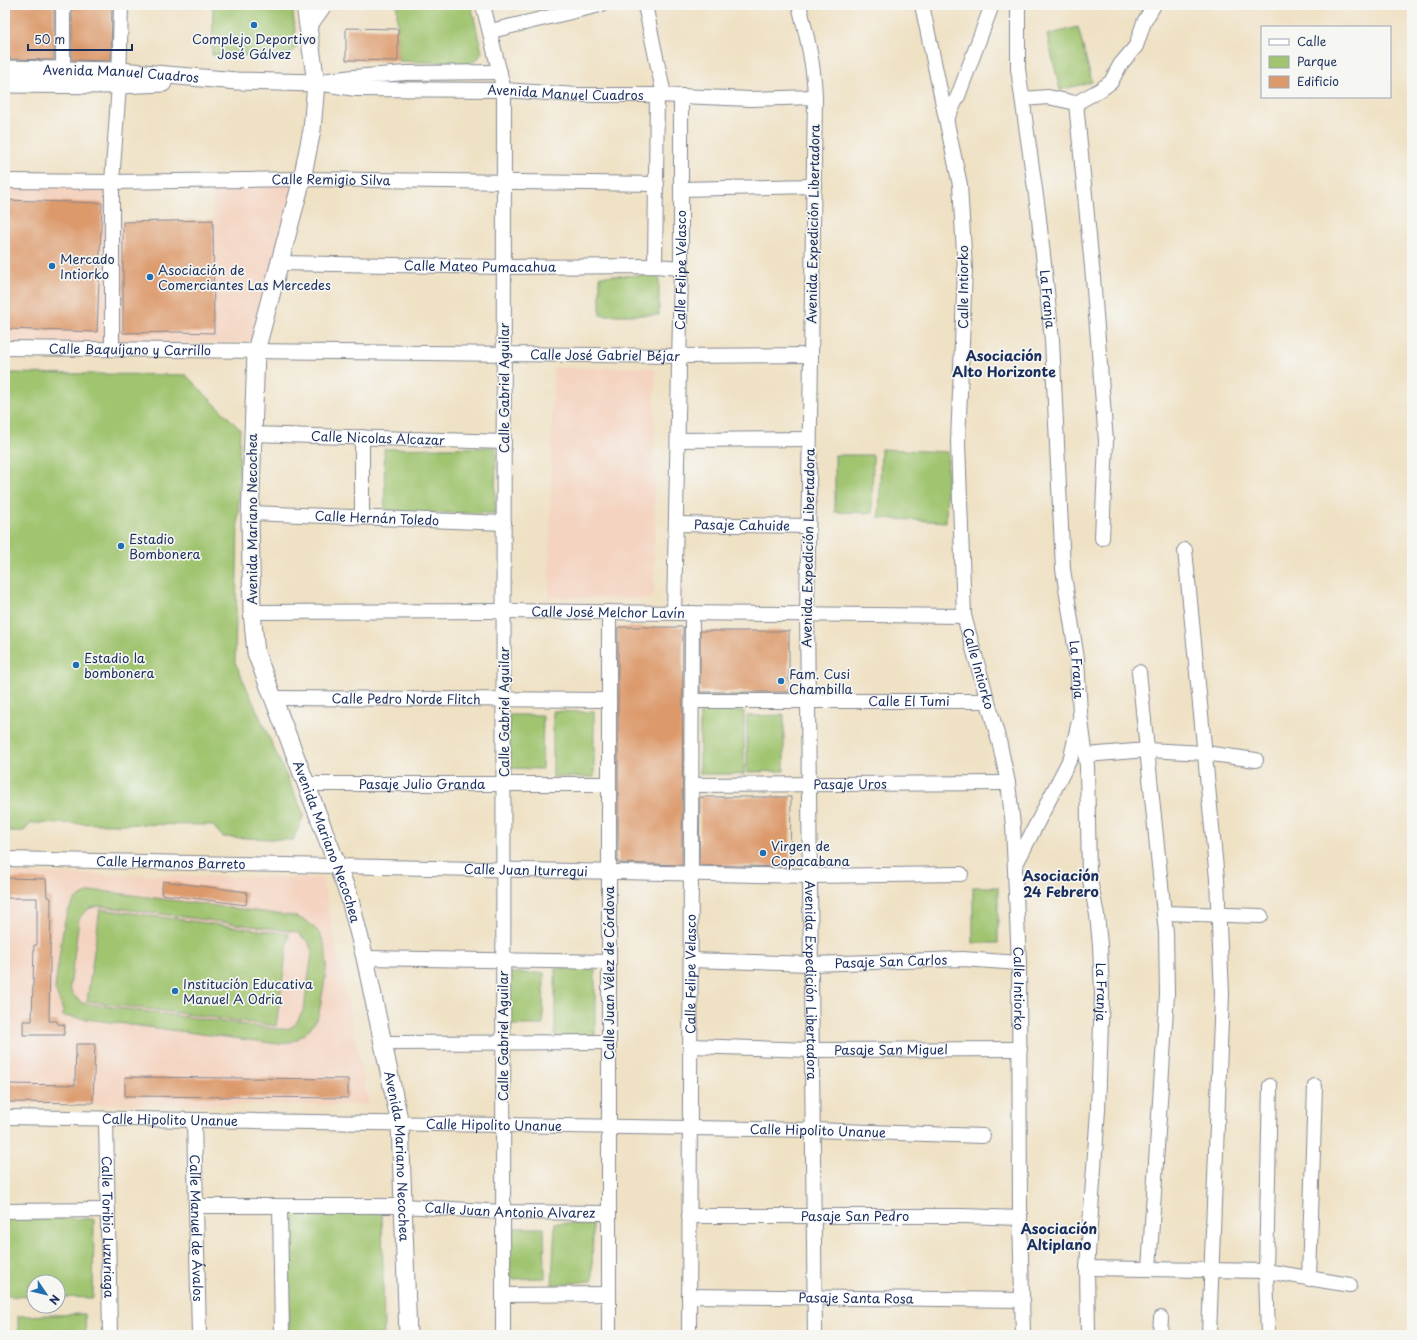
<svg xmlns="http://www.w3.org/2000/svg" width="1417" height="1340" font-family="'Playpen Sans',sans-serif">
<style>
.built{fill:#f4d3c0}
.green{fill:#a0c46f;stroke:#5e7a66;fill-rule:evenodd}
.building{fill:#dc996b}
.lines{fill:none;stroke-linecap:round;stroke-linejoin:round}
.minor-casing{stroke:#858891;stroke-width:16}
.tertiary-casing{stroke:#858891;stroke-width:19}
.minor{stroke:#fff;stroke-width:14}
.tertiary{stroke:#fff;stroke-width:17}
.poi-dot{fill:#1f6fb2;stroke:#f6f6f2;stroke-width:1.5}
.labels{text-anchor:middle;stroke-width:3.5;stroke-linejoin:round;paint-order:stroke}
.poi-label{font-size:13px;fill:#1b2f5e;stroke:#f6f6f2;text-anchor:start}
.street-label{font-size:13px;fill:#1b2f5e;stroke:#f6f6f2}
.neighbourhood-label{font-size:14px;font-weight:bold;fill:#1b2f5e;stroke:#f6f6f2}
</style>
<rect width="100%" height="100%" fill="#f6f6f2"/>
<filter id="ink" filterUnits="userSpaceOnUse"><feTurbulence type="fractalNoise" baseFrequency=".025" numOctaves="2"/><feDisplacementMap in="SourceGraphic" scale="8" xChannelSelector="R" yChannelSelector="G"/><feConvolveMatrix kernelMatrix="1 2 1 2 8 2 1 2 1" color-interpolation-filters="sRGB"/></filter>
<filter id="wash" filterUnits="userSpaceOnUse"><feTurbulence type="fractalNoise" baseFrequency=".012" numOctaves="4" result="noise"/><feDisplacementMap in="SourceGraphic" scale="16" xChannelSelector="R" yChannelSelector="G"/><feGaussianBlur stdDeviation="0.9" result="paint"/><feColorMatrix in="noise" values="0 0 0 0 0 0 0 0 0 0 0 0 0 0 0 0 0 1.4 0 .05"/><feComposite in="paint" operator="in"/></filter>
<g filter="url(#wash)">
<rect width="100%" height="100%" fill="#efe1c4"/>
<g class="built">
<polygon points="5,184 107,186 108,217 123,222 213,220 213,184 295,185 252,342 56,345 5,343"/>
<polygon points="553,368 652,368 655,372 654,594 650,599 549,597"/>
<polygon points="5,873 322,878 369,1105 5,1104"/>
</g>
<g class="green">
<polygon points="213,5 292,5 297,46 289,56 212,55"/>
<polygon points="397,5 471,5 482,52 477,60 470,64 398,61"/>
<polygon points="1078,27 1092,82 1060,90 1047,35"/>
<polygon points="659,275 659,315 600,315 600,276"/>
<polygon points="5,373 186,375 240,429 235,662 304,815 293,840 223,837 212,825 31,823 24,831 5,831"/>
<polygon points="496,447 495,513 385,513 384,449"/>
<polygon points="881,449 948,452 946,522 879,518"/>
<polygon points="835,455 873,455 872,513 835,512"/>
<polygon points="553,711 594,712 594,777 553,777"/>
<rect x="700" y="711" width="44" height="63"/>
<polygon points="509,715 543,715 542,769 509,768"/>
<polygon points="784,715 784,771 747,772 747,716"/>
<rect x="973" y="887" width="25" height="56"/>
<path d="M101,891l193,25c48,16 30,61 25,98 -8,17 -21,29 -40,30l-216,-28c1,-10 -6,-17 -8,-28 2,-15 4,-29 6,-44 4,-27 6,-52 40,-53zM100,906l197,26 12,11 3,10 -8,56 -9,16 -8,4h-11l-194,-26 -10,-9 -2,-7 9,-68c6,-9 10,-12 21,-13z"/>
<polygon points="100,909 289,934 276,1026 87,1001"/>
<polygon points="555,968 595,969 595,1036 555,1036"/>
<polygon points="508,973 544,973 543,1025 508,1025"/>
<polygon points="288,1213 382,1213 384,1335 289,1335"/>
<polygon points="5,1217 94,1219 93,1298 58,1297 58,1282 34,1282 34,1297 5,1296"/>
<polygon points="555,1223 593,1223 592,1281 552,1285"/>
<polygon points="509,1228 544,1228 545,1278 510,1279"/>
<polygon points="85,1314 86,1335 18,1335 18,1316"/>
</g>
<g id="blocks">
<g class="building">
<polygon points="5,5 54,5 54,60 5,59"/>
<polygon points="72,5 112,5 111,61 72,60"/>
<polygon points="346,28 398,29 398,61 346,60"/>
<polygon points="5,200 102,203 97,332 5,329"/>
<polygon points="213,220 214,333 176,332 123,333 123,222"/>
<polygon points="618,627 683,627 682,865 618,863"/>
<rect x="700" y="631" width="89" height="61"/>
<polygon points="700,797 791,797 790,867 699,865"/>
<polygon points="5,878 46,879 47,897 51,898 49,1021 57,1021 58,1024 65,1025 64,1035 23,1035 23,1021 32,1021 34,945 37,945 37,898 5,898"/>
<polygon points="163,881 247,892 246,905 161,894"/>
<polygon points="76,1044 95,1044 93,1103 5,1102 5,1084 75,1085"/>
<polygon points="125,1077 348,1079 348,1098 125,1096"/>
</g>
</g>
</g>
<g filter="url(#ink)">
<use href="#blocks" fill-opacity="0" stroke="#858891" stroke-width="1"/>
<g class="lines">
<g class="minor-casing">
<g id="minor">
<polyline points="483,5 504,90 503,1335"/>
<polyline points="645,5 664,95"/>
<path id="s1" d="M799,5c8,31 15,60 16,92l-8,517 8,721"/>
<path id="s2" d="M922,5l38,180 5,84 -7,173 6,174 36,129 8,38 5,42 6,138 1,255 3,117"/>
<path id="s3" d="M1018,5v64l20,141 8,72 6,58 11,229 14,90 3,54 7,53 2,109 8,40 3,30 2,49 -4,116 -11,158 1,67"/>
<polyline points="308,29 325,5"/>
<polyline points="491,31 600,5"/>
<polyline points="329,80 353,77 406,73 500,72"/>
<polyline points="63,81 63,5"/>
<path id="s4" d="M316,83l40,6 148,1 73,5h80l93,4 65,-2"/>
<polyline points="1023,99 1048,97 1076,103 1100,90 1111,82 1120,65 1136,46 1144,22 1154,5"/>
<polyline points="1076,103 1093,277 1106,441 1102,538"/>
<polyline points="947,118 958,96 992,5"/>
<path id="s5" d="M5,181l107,1 190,-3 355,5"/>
<polyline points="681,189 814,186"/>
<path id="s6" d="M279,263l225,4 151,-1 26,2"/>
<polyline points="655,266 657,95"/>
<path id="s7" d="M5,348l675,8 130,-1"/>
<polyline points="112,349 112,182 119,85 121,5"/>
<path id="s8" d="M252,434l252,8"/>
<polyline points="362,437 362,517"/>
<polyline points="678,440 809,439"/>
<path id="s9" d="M250,513l254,10"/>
<path id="s10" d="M676,524l132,2"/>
<polyline points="1185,550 1217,879 1222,994 1209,1335"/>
<path id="s11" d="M252,612l252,-1 460,5"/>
<path id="s12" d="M674,613l7,-345v-172"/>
<polyline points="1139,672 1166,933 1167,994 1149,1269"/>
<path id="s13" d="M274,698l335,2"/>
<path id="s14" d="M692,701h294"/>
<polyline points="1086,755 1147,750 1205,753 1256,760"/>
<path id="s15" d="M307,784h302"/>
<path id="s16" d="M691,785l317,-2"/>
<path id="s17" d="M5,859l805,17 151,-2"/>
<polyline points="1015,866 1071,757 1079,721"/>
<polyline points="1164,913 1261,916"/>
<polyline points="365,958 609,962"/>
<path id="s18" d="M691,960l120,4 152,-5 56,4"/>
<polyline points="384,1043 609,1042"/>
<path id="s19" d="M690,1046l121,4 209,-1"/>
<path id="s20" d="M5,1117l808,13 170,6"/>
<path id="s21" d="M106,1119l4,216"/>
<path id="s22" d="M194,1121l5,214"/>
<path id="s23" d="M196,1206h207l100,6 106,1"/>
<polyline points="280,1206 282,1335"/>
<polyline points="5,1211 108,1210"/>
<path id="s24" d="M689,1216h274l57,2"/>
<polyline points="1087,1268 1266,1271 1350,1285"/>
<polyline points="1309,1279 1315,1086"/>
<polyline points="503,1295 609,1294"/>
<path id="s25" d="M689,1296l334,4"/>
<polyline points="609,1335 609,612"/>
<path id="s26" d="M689,1335l3,-722"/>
<polyline points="1160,1335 1161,1318"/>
<polyline points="1268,1335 1266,1271 1270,1086"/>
</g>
</g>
<g class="tertiary-casing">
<g id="tertiary">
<path id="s27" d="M305,5l11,78 -4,47 -10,49 -46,172 -6,169 2,92 4,41 93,243 16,62 35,166 8,211"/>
<path id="s28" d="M5,69l115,2 117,10 79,2"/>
<polyline points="5,84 119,85 163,83"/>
</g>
</g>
<use href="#minor" class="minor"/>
<use href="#tertiary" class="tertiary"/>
</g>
</g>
<g class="poi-dot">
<circle cx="254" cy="25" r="4"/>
<circle cx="52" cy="266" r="4"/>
<circle cx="150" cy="277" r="4"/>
<circle cx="121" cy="546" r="4"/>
<circle cx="76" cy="665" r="4"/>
<circle cx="781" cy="681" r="4"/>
<circle cx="763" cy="853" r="4"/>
<circle cx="175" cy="991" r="4"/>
</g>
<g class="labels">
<g class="poi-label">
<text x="254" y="44" text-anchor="middle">Complejo Deportivo<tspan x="254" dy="15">José Gálvez</tspan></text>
<text x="60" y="264">Mercado<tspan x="60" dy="15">Intiorko</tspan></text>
<text x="158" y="275">Asociación de<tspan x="158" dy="15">Comerciantes Las Mercedes</tspan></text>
<text x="129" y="544">Estadio<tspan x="129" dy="15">Bombonera</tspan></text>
<text x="84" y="663">Estadio la<tspan x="84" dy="15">bombonera</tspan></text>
<text x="789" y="679">Fam. Cusi<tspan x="789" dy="15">Chambilla</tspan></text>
<text x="771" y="851">Virgen de<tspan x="771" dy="15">Copacabana</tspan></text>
<text x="183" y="989">Institución Educativa<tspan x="183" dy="15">Manuel A Odria</tspan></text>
</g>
<g class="street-label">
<text dy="5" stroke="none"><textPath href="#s28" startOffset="116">Avenida Manuel Cuadros</textPath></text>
<text dy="5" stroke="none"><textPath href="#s4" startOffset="250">Avenida Manuel Cuadros</textPath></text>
<text dy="5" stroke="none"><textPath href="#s5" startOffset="326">Calle Remigio Silva</textPath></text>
<text transform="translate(813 224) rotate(-89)" y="5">Avenida Expedición Libertadora</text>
<text dy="5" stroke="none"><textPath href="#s6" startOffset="201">Calle Mateo Pumacahua</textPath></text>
<text dy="5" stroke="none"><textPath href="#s12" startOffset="343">Calle Felipe Velasco</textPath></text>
<text transform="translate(963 287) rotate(-90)" y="5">Calle Intiorko</text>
<text dy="5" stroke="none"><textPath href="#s3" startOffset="296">La Franja</textPath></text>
<text dy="5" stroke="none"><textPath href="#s7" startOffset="125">Calle Baquíjano y Carrillo</textPath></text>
<text dy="5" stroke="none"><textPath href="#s7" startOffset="600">Calle José Gabriel Béjar</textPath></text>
<text transform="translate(504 388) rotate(-90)" y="5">Calle Gabriel Aguilar</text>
<text dy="5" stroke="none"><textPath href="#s8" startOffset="126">Calle Nicolas Alcazar</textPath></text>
<text dy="5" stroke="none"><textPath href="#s9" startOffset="127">Calle Hernán Toledo</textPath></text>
<text transform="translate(252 519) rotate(-90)" y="5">Avenida Mariano Necochea</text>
<text dy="5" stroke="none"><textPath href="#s10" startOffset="66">Pasaje Cahuide</textPath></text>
<text transform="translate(808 548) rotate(-89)" y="5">Avenida Expedición Libertadora</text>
<text dy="5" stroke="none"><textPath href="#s11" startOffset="356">Calle José Melchor Lavín</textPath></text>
<text dy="5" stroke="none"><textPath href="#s2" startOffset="670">Calle Intiorko</textPath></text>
<text dy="5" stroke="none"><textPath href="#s3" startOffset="668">La Franja</textPath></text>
<text dy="5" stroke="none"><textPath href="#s13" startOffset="132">Calle Pedro Norde Flitch</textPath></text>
<text dy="5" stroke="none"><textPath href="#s14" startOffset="217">Calle El Tumi</textPath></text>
<text transform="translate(504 712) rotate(-90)" y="5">Calle Gabriel Aguilar</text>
<text dy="5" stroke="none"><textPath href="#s15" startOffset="115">Pasaje Julio Granda</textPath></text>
<text dy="5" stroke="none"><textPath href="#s16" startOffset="159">Pasaje Uros</textPath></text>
<text dy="5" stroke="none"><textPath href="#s27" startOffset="858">Avenida Mariano Necochea</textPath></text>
<text dy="5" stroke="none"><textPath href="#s17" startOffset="166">Calle Hermanos Barreto</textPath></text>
<text dy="5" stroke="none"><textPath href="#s17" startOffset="521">Calle Juan Iturregui</textPath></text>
<text dy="5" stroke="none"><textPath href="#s18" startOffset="200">Pasaje San Carlos</textPath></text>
<text transform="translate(609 973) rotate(-90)" y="5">Calle Juan Vélez de Córdova</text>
<text dy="5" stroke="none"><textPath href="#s26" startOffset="361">Calle Felipe Velasco</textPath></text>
<text dy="5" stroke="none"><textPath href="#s1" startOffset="977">Avenida Expedición Libertadora</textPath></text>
<text dy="5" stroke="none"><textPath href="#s2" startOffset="994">Calle Intiorko</textPath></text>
<text dy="5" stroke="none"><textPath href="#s3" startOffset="992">La Franja</textPath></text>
<text transform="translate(503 1036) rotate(-90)" y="5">Calle Gabriel Aguilar</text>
<text dy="5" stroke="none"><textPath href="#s19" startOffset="201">Pasaje San Miguel</textPath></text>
<text dy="5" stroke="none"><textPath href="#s20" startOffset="165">Calle Hipolito Unanue</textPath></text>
<text dy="5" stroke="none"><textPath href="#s20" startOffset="489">Calle Hipolito Unanue</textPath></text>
<text dy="5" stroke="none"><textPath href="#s20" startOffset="813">Calle Hipolito Unanue</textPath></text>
<text dy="5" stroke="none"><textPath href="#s27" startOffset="1182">Avenida Mariano Necochea</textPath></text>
<text dy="5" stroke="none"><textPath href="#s23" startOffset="314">Calle Juan Antonio Alvarez</textPath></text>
<text dy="5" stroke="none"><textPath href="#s24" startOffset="166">Pasaje San Pedro</textPath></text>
<text dy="5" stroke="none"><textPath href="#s21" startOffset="108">Calle Toribio Luzuriaga</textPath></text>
<text dy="5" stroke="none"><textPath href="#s22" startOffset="107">Calle Manuel de Ávalos</textPath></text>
<text dy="5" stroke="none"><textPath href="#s25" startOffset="167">Pasaje Santa Rosa</textPath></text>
</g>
<g class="neighbourhood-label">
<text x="1004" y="361">Asociación<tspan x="1004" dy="16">Alto Horizonte</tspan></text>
<text x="1061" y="881">Asociación<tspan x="1061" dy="16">24 Febrero</tspan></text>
<text x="1059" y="1234">Asociación<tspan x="1059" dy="16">Altiplano</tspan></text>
</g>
</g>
<rect width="1417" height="1340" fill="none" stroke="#f6f6f2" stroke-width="20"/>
<rect x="1261" y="26" width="130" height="72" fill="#f6f6f2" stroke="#9ea6b7"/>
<rect x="1269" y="39" width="20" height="6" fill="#ffffff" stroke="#9ea6b7"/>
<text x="1297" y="46" font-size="12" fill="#1b2f5e">Calle</text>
<rect x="1269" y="56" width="20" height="12" fill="#a0c46f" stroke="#9ea6b7"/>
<text x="1297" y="66" font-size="12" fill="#1b2f5e">Parque</text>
<rect x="1269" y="76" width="20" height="12" fill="#dc996b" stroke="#9ea6b7"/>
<text x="1297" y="86" font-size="12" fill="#1b2f5e">Edificio</text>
<g transform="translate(46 1294) rotate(125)"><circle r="19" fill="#f6f6f2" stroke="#9ea6b7"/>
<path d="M0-3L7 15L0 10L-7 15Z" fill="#1f6fb2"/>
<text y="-6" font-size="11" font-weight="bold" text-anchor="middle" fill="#1b2f5e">N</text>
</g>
<path d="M28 44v6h104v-6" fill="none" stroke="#1b2f5e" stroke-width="2"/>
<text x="34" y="44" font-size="12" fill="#1b2f5e" stroke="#f6f6f2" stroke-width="3" paint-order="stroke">50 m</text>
</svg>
